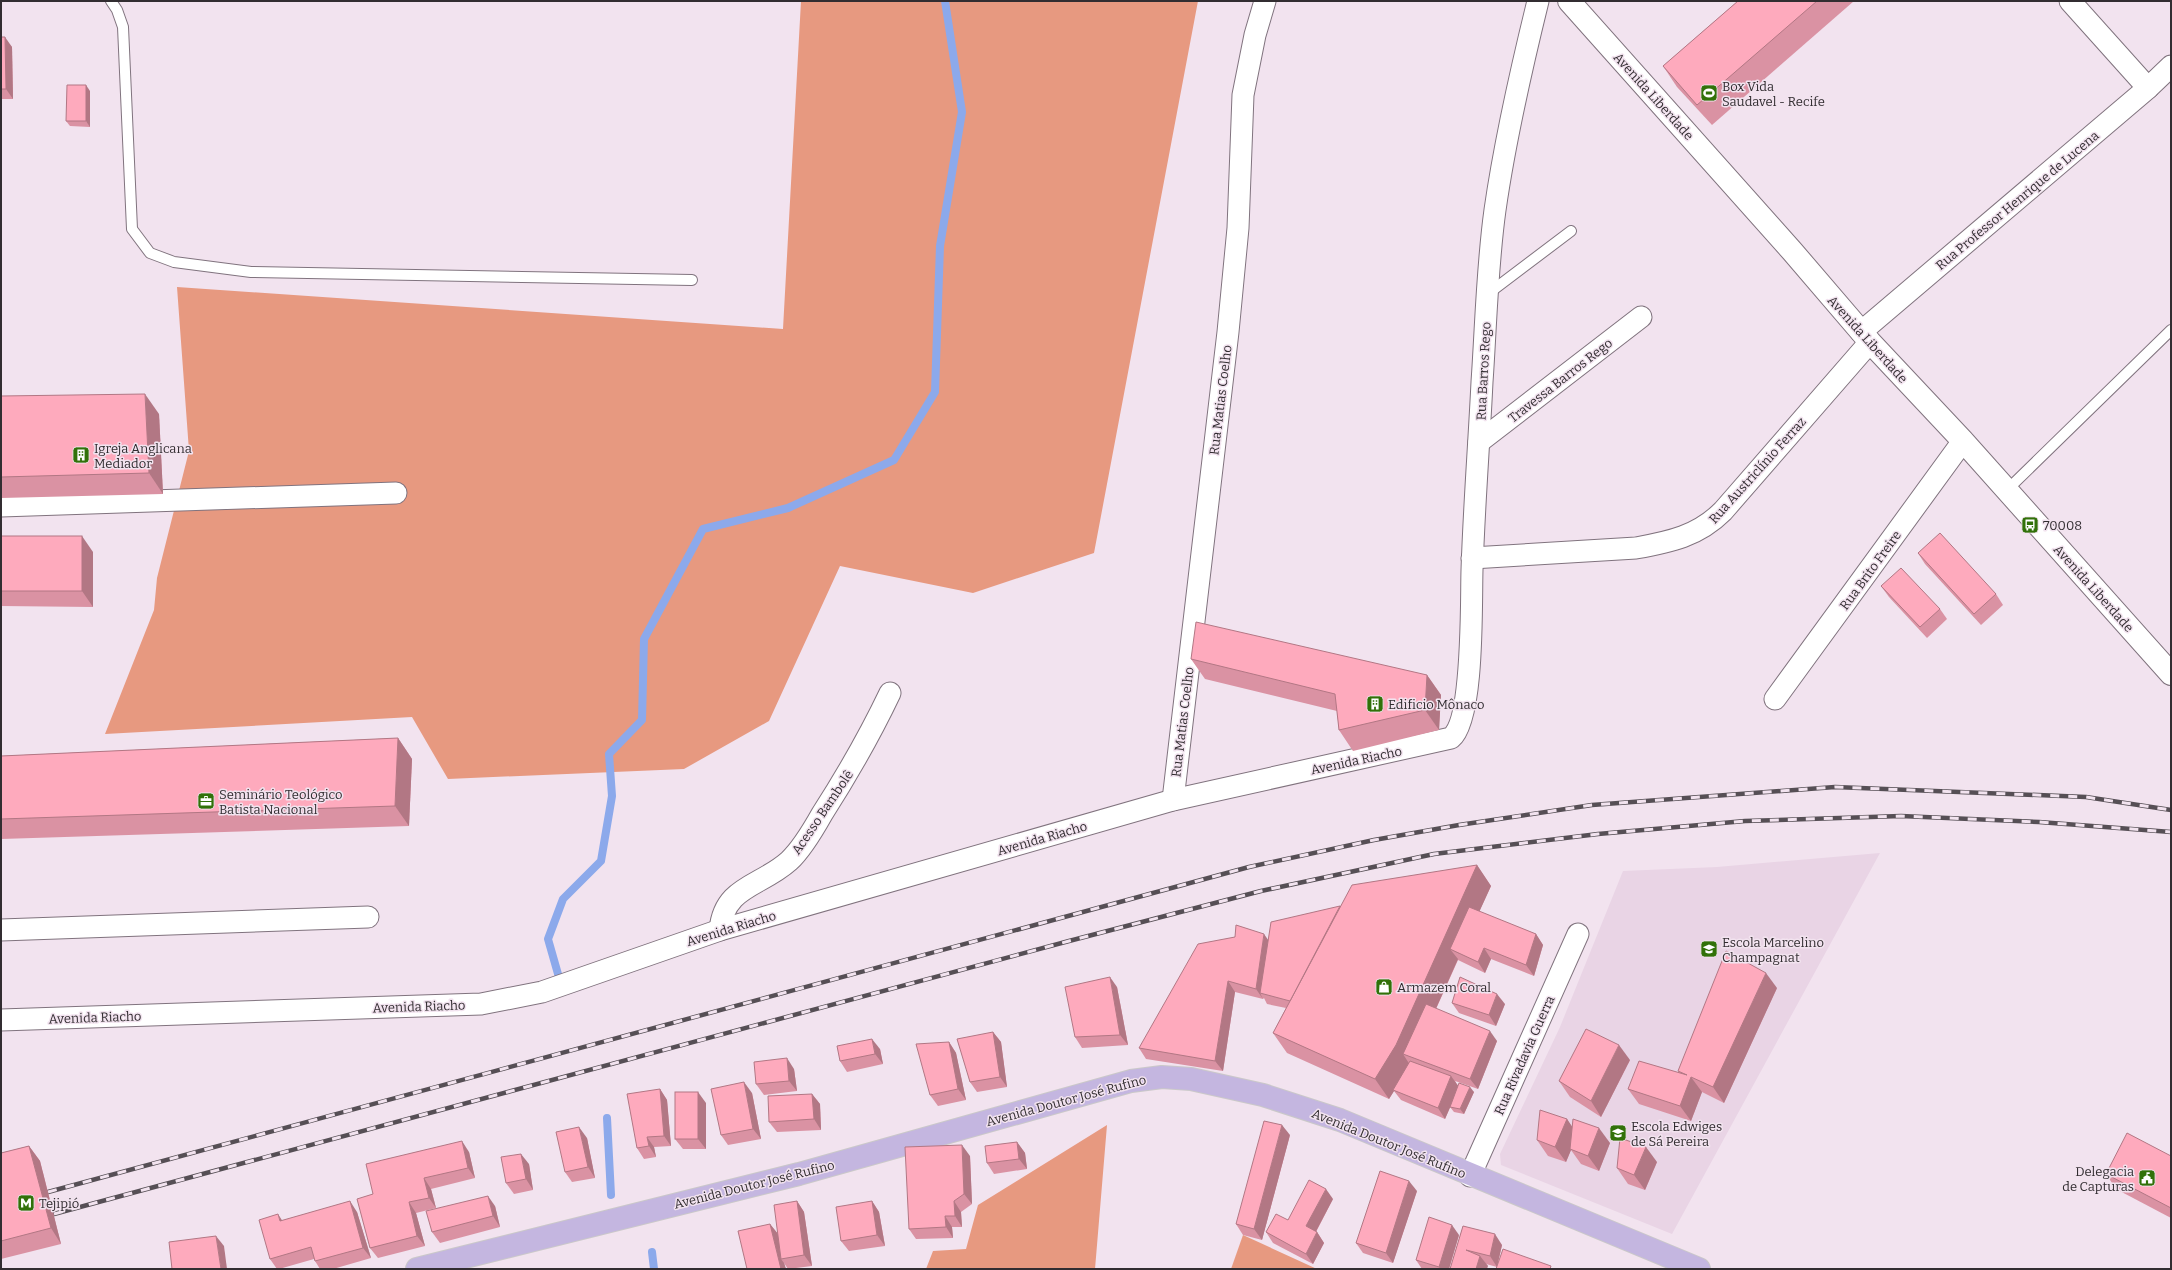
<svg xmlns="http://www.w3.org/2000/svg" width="2172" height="1270" font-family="Bitter,serif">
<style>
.built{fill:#e9d4e5}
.forest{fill:#e79980}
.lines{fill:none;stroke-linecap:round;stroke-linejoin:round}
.stream{stroke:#8ca9eb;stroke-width:8}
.service-casing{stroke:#80737e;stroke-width:12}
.minor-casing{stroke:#80737e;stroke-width:23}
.secondary-casing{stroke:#80737e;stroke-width:24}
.primary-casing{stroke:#cac8c9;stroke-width:24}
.service{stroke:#fff;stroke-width:10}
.minor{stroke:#fff;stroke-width:21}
.secondary{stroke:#fff;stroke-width:22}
.primary{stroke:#c4b6e0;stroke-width:22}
.rail-casing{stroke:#564f55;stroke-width:4.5}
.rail{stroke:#f2e3ef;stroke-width:3;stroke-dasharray:9;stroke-linecap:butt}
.wall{fill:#da92a3}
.shaded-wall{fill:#b27784}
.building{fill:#feaabd;stroke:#b27784}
.labels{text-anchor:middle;stroke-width:3;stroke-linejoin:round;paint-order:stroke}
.poi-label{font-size:13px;fill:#322d31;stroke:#f2e3ef;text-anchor:start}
.street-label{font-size:13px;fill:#322d31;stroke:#f2e3ef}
</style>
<rect width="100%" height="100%" fill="#f2e3ef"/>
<polygon class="built" points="1880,853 1672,1234 1501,1165 1500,1154 1560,1027 1623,871 1717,867"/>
<g class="forest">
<polygon points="801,1 1198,1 1094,553 973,593 840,566 769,721 684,769 448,779 412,717 105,734 154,610 157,578 189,451 177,287 783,329"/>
<polygon points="1107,1125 1095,1269 926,1269 933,1251 966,1249 978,1205"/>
<polygon points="1243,1235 1317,1269 1231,1269"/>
</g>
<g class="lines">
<g class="stream">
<polyline points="558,974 548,939 563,899 601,861 612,796 609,754 642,720 644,639 703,529 788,508 894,460 935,392 940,246 962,112 945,1"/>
<polyline points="607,1118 611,1195"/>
<polyline points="652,1252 654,1269"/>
</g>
<g class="service-casing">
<g id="service">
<polyline points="111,1 117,10 123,27 132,229 150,253 174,262 251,272 692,280"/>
<polyline points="1489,293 1571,231"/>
<polyline points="2007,490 2171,330"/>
</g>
</g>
<g class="minor-casing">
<g id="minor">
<polyline points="2070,1 2148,88"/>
<polyline points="1861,332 2148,88 2171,66"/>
<polyline points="1479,442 1641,317"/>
<polyline points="1,506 396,493"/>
<path d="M1472,558l164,-10c34,-6 62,-12 87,-37l147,-169"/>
<polyline points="1775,699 1963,441"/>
<polyline points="1173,800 1228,332 1238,228 1243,95 1255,35 1265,1"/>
<polyline points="1,930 368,917"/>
<path d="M720,930c4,-44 40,-43 69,-69 13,-12 24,-31 33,-47 25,-39 48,-79 68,-121"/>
<path d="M1,1020l480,-16 61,-12 178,-62 453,-130 278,-62c23,-18 20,-136 21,-168 2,-63 7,-125 10,-188 4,-57 5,-115 13,-172 10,-70 26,-140 43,-209"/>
<polyline points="1470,1176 1578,934"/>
</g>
</g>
<g class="secondary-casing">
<polyline id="secondary" points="1569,1 1792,251 1870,342 1963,441 2171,674"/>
</g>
<g class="primary-casing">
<polyline id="primary" points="417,1269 799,1174 1131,1081 1162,1077 1191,1079 1263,1095 1340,1120 1699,1269"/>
</g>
<use href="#service" class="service"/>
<use href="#minor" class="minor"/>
<use href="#secondary" class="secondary"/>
<use href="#primary" class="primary"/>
<g class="rail-casing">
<g id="rail">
<polyline points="48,1192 1249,867 1374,840 1459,825 1592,805 1835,787 2086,797 2171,810"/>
<polyline points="54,1214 1069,941 1261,891 1434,854 1598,834 1745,821 1901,816 2039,822 2171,832"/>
</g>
</g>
<use href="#rail" class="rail"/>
</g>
<g class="wall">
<polygon points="1738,1 1854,1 1712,125 1677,87 1663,66"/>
<polygon points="1,37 12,47 13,99 1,99"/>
<polygon points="90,91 90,127 70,126 66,121"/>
<polygon points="1,396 159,414 163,494 1,498"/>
<polygon points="1,536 93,552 93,607 1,606"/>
<polygon points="1918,553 1996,594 2003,605 1981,625 1925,564"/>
<polygon points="1881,586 1940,609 1947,619 1927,638 1889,597"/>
<polygon points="1191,659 1427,675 1441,695 1439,730 1353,751 1339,730 1337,711 1205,679"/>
<polygon points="398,738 412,759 409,826 1,839 1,756"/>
<polygon points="1477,865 1491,886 1479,912 1536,934 1543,945 1534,976 1491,959 1485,973 1458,960 1436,1009 1497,1041 1478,1089 1455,1081 1458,1086 1474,1092 1464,1114 1454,1112 1450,1107 1451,1105 1445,1119 1401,1100 1394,1091 1389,1099 1287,1053 1273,1033 1286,1008 1267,1004 1264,998 1263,999 1235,992 1223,1071 1146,1059 1139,1048 1268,940 1340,906"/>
<polygon points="1117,987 1128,1045 1082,1048 1075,1037"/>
<polygon points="1777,988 1724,1103 1702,1092 1691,1121 1639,1104 1628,1089 1679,1073 1678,1071"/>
<polygon points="1452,1003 1505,1004 1496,1026 1459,1013"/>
<polygon points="993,1032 1001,1042 1007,1087 977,1092 970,1082"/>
<polygon points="949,1042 956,1053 966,1100 938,1106 930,1095"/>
<polygon points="880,1049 883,1064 847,1072 840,1061"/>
<polygon points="1630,1060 1601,1117 1570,1097 1559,1081"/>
<polygon points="794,1069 797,1091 764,1095 756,1084"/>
<polygon points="660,1089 667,1100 671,1146 654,1147 656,1157 644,1159 637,1148"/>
<polygon points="752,1093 761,1139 728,1145 721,1135"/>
<polygon points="812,1094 820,1104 821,1130 777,1132 769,1122"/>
<polygon points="706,1103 706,1149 683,1149 675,1139"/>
<polygon points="1567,1119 1572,1127 1610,1143 1599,1171 1581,1164 1571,1150 1566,1162 1548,1156 1537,1140"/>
<polygon points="1290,1135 1262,1240 1243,1235 1236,1224"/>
<polygon points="587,1138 595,1178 572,1182 565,1172"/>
<polygon points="1017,1142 1025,1153 1027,1169 994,1174 987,1163"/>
<polygon points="29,1146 40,1161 61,1244 1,1259 1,1153"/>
<polygon points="469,1152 475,1178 431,1189 436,1208 416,1213 425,1246 378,1258 370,1248 373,1194"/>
<polygon points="970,1156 972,1204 961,1212 962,1227 952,1227 953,1238 916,1239 909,1229"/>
<polygon points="2171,1156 2171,1218 2116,1189 2106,1174"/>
<polygon points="1657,1162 1645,1190 1628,1184 1617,1168"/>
<polygon points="529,1164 533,1190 514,1194 506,1183"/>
<polygon points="1417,1191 1393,1263 1363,1253 1356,1243"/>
<polygon points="1333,1199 1316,1232 1317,1232 1324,1243 1313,1264 1273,1243 1266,1232 1288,1220"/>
<polygon points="797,1201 804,1212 812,1266 788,1269 784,1263 786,1269 747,1269 770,1224 778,1234"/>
<polygon points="872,1201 879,1212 885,1246 849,1251 841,1241"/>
<polygon points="495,1206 500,1227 440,1243 432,1232"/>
<polygon points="357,1212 371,1258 333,1269 320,1269 315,1261 314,1259 279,1269 277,1269 270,1259 282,1221"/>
<polygon points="1463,1226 1502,1245 1497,1267 1486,1264 1488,1266 1450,1269"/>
<polygon points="1459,1235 1449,1269 1422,1269 1416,1260"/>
</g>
<g class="shaded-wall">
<polygon points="5,37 12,47 13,99 6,89"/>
<polygon points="86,85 90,91 90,127 86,121"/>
<polygon points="145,394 159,414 163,494 149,473"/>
<polygon points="82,536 93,552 93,607 82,591"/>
<polygon points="1427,675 1441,695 1439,730 1425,710"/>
<polygon points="398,738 412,759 409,826 395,806"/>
<polygon points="1477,865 1491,886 1460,954 1450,949 1458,959 1414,1058 1403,1054 1410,1065 1393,1090 1394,1091 1389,1099 1375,1079"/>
<polygon points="1264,934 1271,944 1260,993 1263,999 1256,989"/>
<polygon points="1536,934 1543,945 1534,976 1526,965"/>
<polygon points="1484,948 1491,959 1485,973 1478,962"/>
<polygon points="1766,973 1777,988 1724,1103 1713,1087"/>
<polygon points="1110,977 1117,987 1128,1045 1120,1035"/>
<polygon points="1228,981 1235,992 1223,1071 1215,1061"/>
<polygon points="1497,994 1505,1004 1496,1026 1489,1015"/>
<polygon points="1490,1031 1497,1041 1478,1089 1470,1079"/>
<polygon points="993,1032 1001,1042 1007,1087 1000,1077"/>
<polygon points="872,1039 880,1049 883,1064 875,1054"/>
<polygon points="949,1042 956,1053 966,1100 958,1089"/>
<polygon points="1619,1045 1630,1060 1601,1117 1591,1101"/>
<polygon points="787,1058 794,1069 797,1091 789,1081"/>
<polygon points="1451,1076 1459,1087 1445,1119 1438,1108"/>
<polygon points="1691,1077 1702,1092 1691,1121 1680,1106"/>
<polygon points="744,1082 752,1093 761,1139 753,1129"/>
<polygon points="1470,1087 1474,1092 1464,1114 1460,1109"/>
<polygon points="660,1089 667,1100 671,1146 664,1136"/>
<polygon points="698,1092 706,1103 706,1149 698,1139"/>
<polygon points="812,1094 820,1104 821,1130 814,1119"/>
<polygon points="1567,1119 1577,1134 1570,1149 1571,1150 1566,1162 1555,1147"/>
<polygon points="1282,1125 1290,1135 1262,1240 1254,1229"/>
<polygon points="579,1127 587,1138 595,1178 588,1167"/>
<polygon points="1599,1128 1610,1143 1599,1171 1588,1156"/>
<polygon points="647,1137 654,1147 656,1157 649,1146"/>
<polygon points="462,1141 469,1152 475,1178 468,1168"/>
<polygon points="1017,1142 1025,1153 1027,1169 1019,1159"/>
<polygon points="962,1145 970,1156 972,1204 964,1194"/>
<polygon points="29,1146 40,1161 61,1244 51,1228"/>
<polygon points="1646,1147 1657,1162 1645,1190 1634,1175"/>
<polygon points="521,1154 529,1164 533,1190 526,1179"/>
<polygon points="424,1178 431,1189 436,1208 429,1198"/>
<polygon points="1409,1181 1417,1191 1393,1263 1386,1253"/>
<polygon points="1326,1189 1333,1199 1313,1237 1306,1226"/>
<polygon points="488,1196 495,1206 500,1227 493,1216"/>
<polygon points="350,1201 357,1212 371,1258 363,1248"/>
<polygon points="797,1201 804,1212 812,1266 804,1255"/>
<polygon points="872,1201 879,1212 885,1246 877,1235"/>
<polygon points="954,1201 961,1212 962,1227 955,1216"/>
<polygon points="409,1202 416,1213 425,1246 417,1236"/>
<polygon points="278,1214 285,1225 280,1221"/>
<polygon points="945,1216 952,1227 953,1238 946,1227"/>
<polygon points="770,1224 778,1234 781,1259 784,1263 786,1269 781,1269"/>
<polygon points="1452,1225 1459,1235 1449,1269 1440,1269 1439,1267"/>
<polygon points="1317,1232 1324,1243 1313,1264 1306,1254"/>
<polygon points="1495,1234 1502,1245 1497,1267 1490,1256"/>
<polygon points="216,1236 224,1246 227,1269 221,1269"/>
<polygon points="1480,1256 1488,1266 1487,1269 1476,1269"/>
</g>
<g class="building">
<polygon points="1738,1 1817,1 1697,105 1663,66"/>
<polygon points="1,37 5,37 6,89 1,89"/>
<polygon points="67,85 86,85 86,121 66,121"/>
<polygon points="145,394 149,473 1,477 1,396"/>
<polygon points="1940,533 1996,594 1974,614 1918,553"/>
<rect x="1" y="536" width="81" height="55"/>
<polygon points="1901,568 1940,609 1920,627 1881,586"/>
<polygon points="1196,622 1427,675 1425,710 1339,730 1335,694 1191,659"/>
<polygon points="398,738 395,806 1,819 1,756"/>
<polygon points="1477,865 1396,1045 1375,1079 1273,1033 1352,885"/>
<polygon points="1340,906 1290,1001 1260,993 1271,922"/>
<polygon points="1469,907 1536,934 1526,965 1484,948 1478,962 1450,949"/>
<polygon points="1236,925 1264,934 1256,989 1228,981 1215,1061 1139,1048 1198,944 1235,937"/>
<polygon points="1726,951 1766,973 1713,1087 1691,1077 1680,1106 1628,1089 1639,1061 1687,1075 1678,1071"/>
<polygon points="1110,977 1120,1035 1075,1037 1065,987"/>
<polygon points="1460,977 1497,994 1489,1015 1452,1003"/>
<polygon points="1426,1004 1490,1031 1470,1079 1403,1054"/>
<polygon points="1586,1029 1619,1045 1591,1101 1559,1081"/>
<polygon points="993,1032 1000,1077 970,1082 957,1039"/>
<polygon points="872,1039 875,1054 840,1061 837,1046"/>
<polygon points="949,1042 958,1089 930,1095 916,1044"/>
<polygon points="787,1058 789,1081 756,1084 754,1062"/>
<polygon points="1410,1061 1451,1076 1438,1108 1393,1090"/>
<polygon points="744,1082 753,1129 721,1135 711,1089"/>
<polygon points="1459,1083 1470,1087 1460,1109 1450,1107"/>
<polygon points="660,1089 664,1136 647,1137 649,1146 637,1148 627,1094"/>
<rect x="675" y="1092" width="23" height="47"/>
<polygon points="812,1094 814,1119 769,1122 768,1096"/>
<polygon points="1540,1110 1567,1119 1555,1147 1537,1140"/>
<polygon points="1573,1119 1599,1128 1588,1156 1570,1149"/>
<polygon points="1264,1121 1282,1125 1254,1229 1236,1224"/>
<polygon points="579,1127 588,1167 565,1172 556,1132"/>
<polygon points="2127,1133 2171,1156 2171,1208 2106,1174"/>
<polygon points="1620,1138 1646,1147 1634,1175 1617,1168"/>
<polygon points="462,1141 468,1168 424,1178 429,1198 409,1202 417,1236 370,1248 357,1199 373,1194 366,1164"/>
<polygon points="1017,1142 1019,1159 987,1163 985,1146"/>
<polygon points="962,1145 964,1194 954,1201 955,1216 945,1216 946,1227 909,1229 905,1147"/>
<polygon points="29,1146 51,1228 1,1241 1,1153"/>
<polygon points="521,1154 526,1179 506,1183 501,1157"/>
<polygon points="1380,1171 1409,1181 1386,1253 1356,1243"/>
<polygon points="1309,1180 1326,1189 1306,1226 1317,1232 1306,1254 1266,1232 1276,1214 1288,1220"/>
<polygon points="488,1196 493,1216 432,1232 426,1211"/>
<polygon points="350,1201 363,1248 315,1261 311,1247 270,1259 259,1220 278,1214 280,1221"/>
<polygon points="797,1201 804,1255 781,1259 774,1205"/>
<polygon points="872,1201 877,1235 841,1241 836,1207"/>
<polygon points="1429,1217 1452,1225 1439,1267 1416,1260"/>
<polygon points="770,1224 781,1269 747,1269 738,1231"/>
<polygon points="1463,1226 1495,1234 1490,1256 1466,1250 1480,1256 1476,1269 1450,1269"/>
<polygon points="216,1236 221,1269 172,1269 169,1242"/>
<polygon points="1503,1249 1551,1266 1550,1269 1496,1269"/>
</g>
<defs>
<g id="stadium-square" transform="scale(0.9)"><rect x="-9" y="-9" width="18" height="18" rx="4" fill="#317109" stroke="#f2e3ef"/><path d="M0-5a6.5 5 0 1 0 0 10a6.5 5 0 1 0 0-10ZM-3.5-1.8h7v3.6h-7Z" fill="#fff"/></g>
<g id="building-square" transform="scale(0.9)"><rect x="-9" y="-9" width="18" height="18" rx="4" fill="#317109" stroke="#f2e3ef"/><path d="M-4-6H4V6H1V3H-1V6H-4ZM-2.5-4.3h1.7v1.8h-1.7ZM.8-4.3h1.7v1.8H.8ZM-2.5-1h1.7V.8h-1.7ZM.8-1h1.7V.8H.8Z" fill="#fff"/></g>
<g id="bus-square" transform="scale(0.9)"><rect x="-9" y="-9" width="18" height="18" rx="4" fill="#317109" stroke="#f2e3ef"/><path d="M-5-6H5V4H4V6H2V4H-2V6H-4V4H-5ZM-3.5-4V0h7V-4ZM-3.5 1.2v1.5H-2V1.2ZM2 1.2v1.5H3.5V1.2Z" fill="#fff"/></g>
<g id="office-square" transform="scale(0.9)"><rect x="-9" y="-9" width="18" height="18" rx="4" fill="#317109" stroke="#f2e3ef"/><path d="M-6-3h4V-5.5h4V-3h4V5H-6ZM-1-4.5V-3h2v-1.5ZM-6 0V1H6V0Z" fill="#fff"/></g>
<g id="school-square" transform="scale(0.9)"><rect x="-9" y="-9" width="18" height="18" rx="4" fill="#317109" stroke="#f2e3ef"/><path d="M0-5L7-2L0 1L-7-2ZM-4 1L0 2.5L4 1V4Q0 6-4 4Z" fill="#fff"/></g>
<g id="shop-square" transform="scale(0.9)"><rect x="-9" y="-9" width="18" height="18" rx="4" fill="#317109" stroke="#f2e3ef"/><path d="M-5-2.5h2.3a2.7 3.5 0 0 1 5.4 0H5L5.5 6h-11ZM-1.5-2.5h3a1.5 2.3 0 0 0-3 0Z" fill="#fff"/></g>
<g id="civic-square" transform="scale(0.9)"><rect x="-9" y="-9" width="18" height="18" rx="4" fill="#317109" stroke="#f2e3ef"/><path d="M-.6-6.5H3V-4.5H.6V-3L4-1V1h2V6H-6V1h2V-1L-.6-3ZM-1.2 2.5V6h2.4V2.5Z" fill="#fff"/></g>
<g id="metro-square" transform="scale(0.9)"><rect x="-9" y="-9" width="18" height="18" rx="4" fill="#317109" stroke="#f2e3ef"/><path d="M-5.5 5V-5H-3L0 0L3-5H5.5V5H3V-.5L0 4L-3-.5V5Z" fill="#fff"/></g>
</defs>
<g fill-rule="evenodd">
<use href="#stadium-square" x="1709" y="93"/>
<use href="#building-square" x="81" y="455"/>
<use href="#bus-square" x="2030" y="525"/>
<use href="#building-square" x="1375" y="704"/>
<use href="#office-square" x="206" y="801"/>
<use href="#school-square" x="1709" y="949"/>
<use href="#shop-square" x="1384" y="987"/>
<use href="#school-square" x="1618" y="1133"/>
<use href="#civic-square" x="2147" y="1178"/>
<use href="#metro-square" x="26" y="1203"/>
</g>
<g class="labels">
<g class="poi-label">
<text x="1722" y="91">Box Vida<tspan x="1722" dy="15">Saudavel - Recife</tspan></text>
<text x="94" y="453">Igreja Anglicana<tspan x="94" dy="15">Mediador</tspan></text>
<text x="2043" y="530">70008</text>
<text x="1388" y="709">Edificio Mônaco</text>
<text x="219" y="799">Seminário Teológico<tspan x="219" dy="15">Batista Nacional</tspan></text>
<text x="1722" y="947">Escola Marcelino<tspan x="1722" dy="15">Champagnat</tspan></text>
<text x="1397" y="992">Armazem Coral</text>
<text x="1631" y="1131">Escola Edwiges<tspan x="1631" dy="15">de Sá Pereira</tspan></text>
<text x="2134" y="1176" text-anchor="end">Delegacia<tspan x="2134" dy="15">de Capturas</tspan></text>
<text x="39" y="1208">Tejipió</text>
</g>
<g class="street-label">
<text transform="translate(1654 96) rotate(48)" y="5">Avenida Liberdade</text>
<text transform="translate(2017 200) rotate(-40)" y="5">Rua Professor Henrique de Lucena</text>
<text transform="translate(1868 339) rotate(48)" y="5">Avenida Liberdade</text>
<text transform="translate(1483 371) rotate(-87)" y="5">Rua Barros Rego</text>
<text transform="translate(1560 380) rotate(-38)" y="5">Travessa Barros Rego</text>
<text transform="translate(1220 400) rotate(-83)" y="5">Rua Matias Coelho</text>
<text transform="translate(1757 470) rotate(-48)" y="5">Rua Austriclínio Ferraz</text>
<text transform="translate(1870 570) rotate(-54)" y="5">Rua Brito Freire</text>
<text transform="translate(2094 588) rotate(48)" y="5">Avenida Liberdade</text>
<text transform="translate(1182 722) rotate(-83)" y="5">Rua Matias Coelho</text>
<text transform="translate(1356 760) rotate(-12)" y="5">Avenida Riacho</text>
<text transform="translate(822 812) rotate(-56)" y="5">Acesso Bambolê</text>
<text transform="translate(1042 838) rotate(-16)" y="5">Avenida Riacho</text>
<text transform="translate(731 928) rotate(-17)" y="5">Avenida Riacho</text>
<text transform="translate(419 1006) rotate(-2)" y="5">Avenida Riacho</text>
<text transform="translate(95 1017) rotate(-2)" y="5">Avenida Riacho</text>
<text transform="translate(1524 1055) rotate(-66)" y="5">Rua Rivadavia Guerra</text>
<text transform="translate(1066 1100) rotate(-15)" y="5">Avenida Doutor José Rufino</text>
<text transform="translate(1389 1143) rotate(22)" y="5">Avenida Doutor José Rufino</text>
<text transform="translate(754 1184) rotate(-14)" y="5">Avenida Doutor José Rufino</text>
</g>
</g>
<rect width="2172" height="1270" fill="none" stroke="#322d31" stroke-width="4"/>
</svg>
